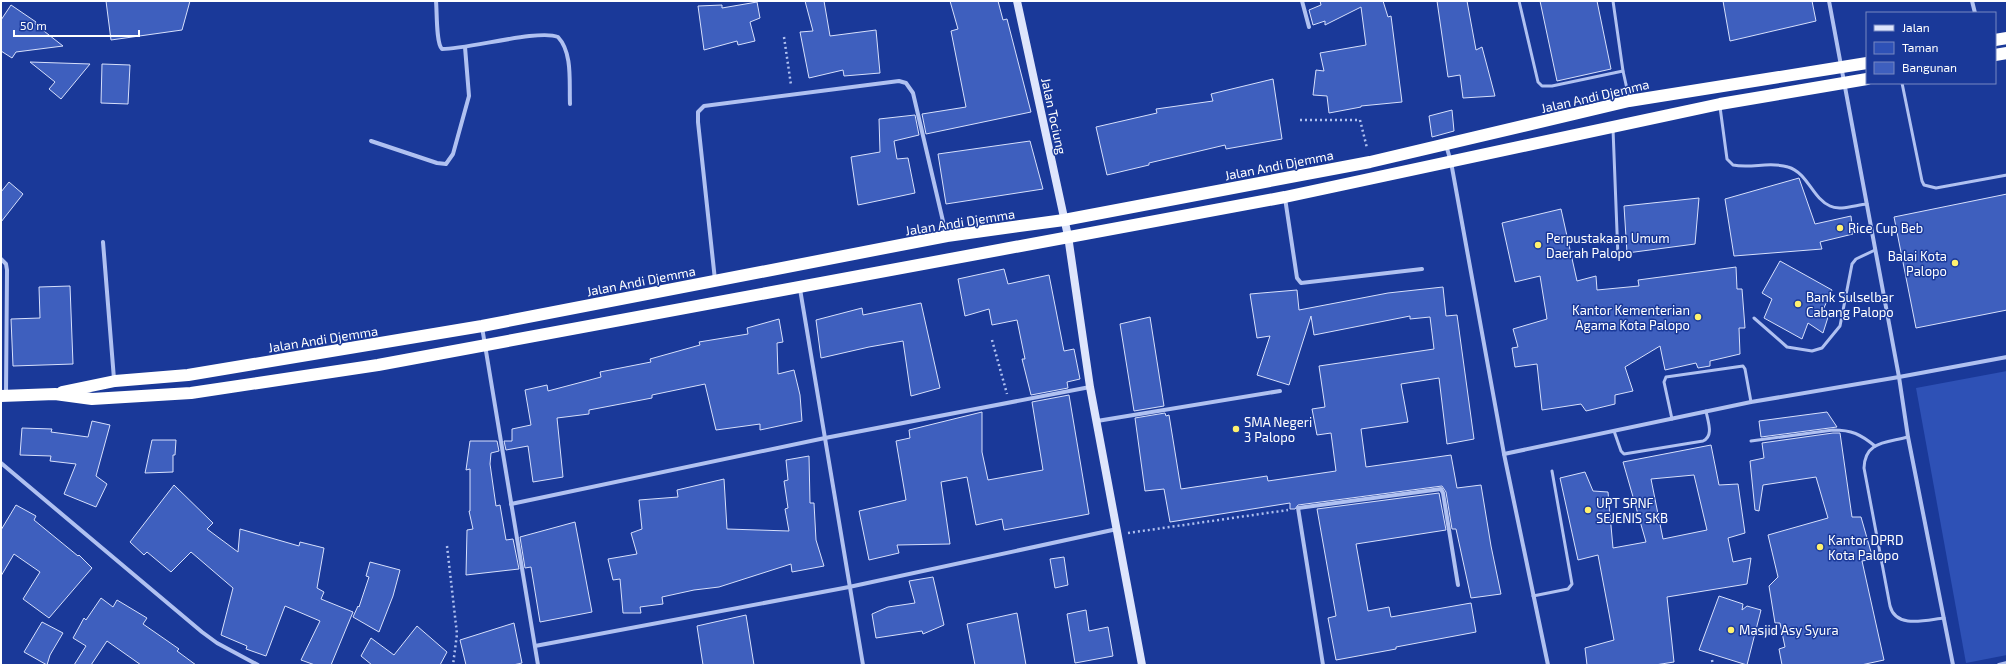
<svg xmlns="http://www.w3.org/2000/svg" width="2008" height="666" font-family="'Exo 2',sans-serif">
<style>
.green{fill:#2e51b6}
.building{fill:#3e5fbe;stroke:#d7e0fc;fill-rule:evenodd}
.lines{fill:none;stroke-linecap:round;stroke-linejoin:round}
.path{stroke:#b0c1f1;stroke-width:2.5;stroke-dasharray:2 3;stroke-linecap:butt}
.lane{stroke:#b0c1f1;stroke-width:3}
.street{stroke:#b0c1f1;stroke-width:4}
.secondary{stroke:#dee5fc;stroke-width:8}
.highway{stroke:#fff;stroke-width:12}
.poi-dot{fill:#fff16f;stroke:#1a3999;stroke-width:1.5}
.labels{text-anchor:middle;stroke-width:3;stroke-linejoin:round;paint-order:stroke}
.street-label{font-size:13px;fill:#fff;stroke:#1a3999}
.poi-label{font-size:13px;fill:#fff;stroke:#1a3999;text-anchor:start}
</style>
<rect width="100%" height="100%" fill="#1a3999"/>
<polygon class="green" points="2007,371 2007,655 1966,663 1916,388"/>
<g class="building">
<polygon points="106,1 190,1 182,30 111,40"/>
<polygon points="805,1 824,1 830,36 876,30 880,73 844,76 843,70 809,78 800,32 813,31"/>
<polygon points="950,1 998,1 1003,20 1007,19 1031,112 926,134 922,114 966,107 951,31 958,29"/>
<polygon points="1320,1 1383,1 1388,17 1391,16 1402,102 1361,106 1361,107 1329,113 1327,96 1313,95 1316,70 1324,71 1320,53 1366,45 1361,7 1325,25 1325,21 1313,25 1309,10 1321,5"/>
<polygon points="1437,1 1467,1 1476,50 1482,47 1495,96 1463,98 1460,75 1448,77"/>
<polygon points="1540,1 1597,1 1611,69 1557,81"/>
<polygon points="1723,1 1812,1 1816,21 1730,41"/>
<polygon points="757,2 760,18 750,22 755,41 738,45 737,41 704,50 698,6 722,5 722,8"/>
<polygon points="11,5 36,22 35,24 63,46 16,52 12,58 1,51 1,20"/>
<polygon points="30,62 90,64 61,99 49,89 55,82"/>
<polygon points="102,64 130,65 128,104 101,103"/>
<polygon points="1273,79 1282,139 1226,149 1225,145 1149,163 1149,165 1107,175 1096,127 1157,113 1156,109 1213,101 1211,94"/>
<polygon points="1452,110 1454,131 1432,137 1429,116"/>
<polygon points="915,115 919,135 894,141 897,159 908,158 915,193 858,205 851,157 880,152 879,119"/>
<polygon points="1030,141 1043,189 946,204 938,154"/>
<polygon points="1799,178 1815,224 1851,216 1853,234 1820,242 1822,249 1734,256 1725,199"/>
<polygon points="9,182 23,194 1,222 1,192"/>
<polygon points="2007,194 2007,310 1916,328 1894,217"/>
<polygon points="1699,198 1695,244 1627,253 1624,206"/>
<polygon points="1561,209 1577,281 1596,276 1597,290 1639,286 1638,280 1736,267 1737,289 1742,289 1745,328 1739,328 1740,354 1710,361 1710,366 1698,368 1696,363 1665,370 1660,346 1625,367 1633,391 1615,395 1615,404 1586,411 1581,404 1542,410 1537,364 1515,367 1512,348 1518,347 1513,329 1547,319 1540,276 1515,282 1502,223"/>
<polygon points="1780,261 1832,290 1823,310 1829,314 1823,333 1808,323 1802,339 1764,318 1772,299 1762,293"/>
<polygon points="1004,269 1008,284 1049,275 1064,351 1074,349 1080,379 1067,382 1068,388 1031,395 1022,359 1025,359 1017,320 992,325 989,309 965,316 958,279"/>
<polygon points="70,286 73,364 13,366 11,319 40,318 39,287"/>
<polygon points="1443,287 1446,316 1457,315 1474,439 1447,444 1439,378 1401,384 1408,422 1361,429 1366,467 1451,455 1457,488 1481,485 1491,546 1501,594 1471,598 1456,529 1452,529 1446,492 1442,486 1298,505 1295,509 1290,509 1290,503 1170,522 1164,489 1145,491 1135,418 1165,413 1166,416 1169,415 1181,489 1267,476 1268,481 1336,471 1331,433 1317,435 1312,409 1325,407 1319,366 1434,349 1430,317 1410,319 1410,316 1314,335 1311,316 1289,385 1257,375 1270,336 1257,338 1250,294 1297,290 1299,310 1388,293"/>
<polygon points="921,303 940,388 911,396 903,341 869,347 821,358 816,320 862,308 863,315"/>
<polygon points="1150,317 1164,406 1134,411 1120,324"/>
<polygon points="779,319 783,342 777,343 778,374 794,370 800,395 802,421 760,430 760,424 716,430 705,384 652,395 652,398 589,410 589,414 557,418 563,477 533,482 528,446 506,450 504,441 512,441 512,429 531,425 525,390 547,385 548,391 601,377 600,372 651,362 650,359 700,345 699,342 748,334 747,328"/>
<polygon points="1069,395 1089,514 1004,530 1002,519 976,525 967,477 941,482 950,544 897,545 899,553 869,560 859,511 906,500 896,441 910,438 909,430 982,412 982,452 988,480 1043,470 1032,402"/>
<polygon points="1827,412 1837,427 1761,437 1759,421"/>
<polygon points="92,421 110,425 96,476 107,484 96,507 64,494 76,464 50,461 51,456 20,455 22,428 52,429 51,432 88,437"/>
<polygon points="1833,433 1840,433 1852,517 1861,517 1873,559 1862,561 1884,660 1861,665 1782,665 1779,649 1785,647 1780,623 1775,623 1769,586 1778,577 1768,535 1828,518 1816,477 1763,485 1759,511 1755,510 1750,461 1764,458 1762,443"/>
<polygon points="152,440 176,440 175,455 173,455 173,472 145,473"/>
<polygon points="470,441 497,441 499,451 491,453 490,464 496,506 500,505 506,540 513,539 519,569 466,575 467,530 473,529 469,511 470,511 470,469 466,470"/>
<path d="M1711,445l8,40 19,-1 7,49 -17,5 5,24 18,-4 -4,26 -80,13 7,65 -19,3h-68l-2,-17 29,-8 -16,-85 -20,5 -18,-82 25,-6 8,19 15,1 5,56 33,-6 -23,-80zM1694,475l13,55 -44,9 -12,-60z"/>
<polygon points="809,456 810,503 814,503 816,540 824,566 792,572 791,564 719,587 694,590 662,597 663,604 640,607 641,613 623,613 620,579 613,580 608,559 637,554 631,533 642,529 639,500 678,497 677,490 724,479 727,529 789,531 785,509 788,508 784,481 788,480 786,460"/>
<polygon points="174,485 213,523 207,529 238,552 240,529 299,546 300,542 324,548 317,588 324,592 321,599 353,612 331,665 315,665 301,660 320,621 285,606 266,656 246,649 247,646 221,635 233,588 191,552 171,572 147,552 144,555 130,542"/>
<polygon points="1439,493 1446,530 1356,544 1368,611 1389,607 1391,617 1471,603 1476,632 1396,647 1396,649 1336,660 1328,618 1336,616 1317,509"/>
<polygon points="16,505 36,516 34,520 78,556 79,555 92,568 49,618 23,599 40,572 14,554 1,576 1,530"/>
<polygon points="575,522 592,612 540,622 531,567 525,568 520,537"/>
<polygon points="1064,557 1068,585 1055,588 1050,559"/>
<polygon points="370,562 400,570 393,596 379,632 353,617 358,606 359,607 369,577 366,576"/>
<polygon points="933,577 944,625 923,634 922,631 876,638 872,614 888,607 915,603 909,581"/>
<polygon points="1719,596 1743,604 1742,610 1747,606 1761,610 1747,665 1699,650"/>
<polygon points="101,598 113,607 117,600 147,618 143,624 179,649 177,651 196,665 141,665 107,641 91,665 74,665 86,646 73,638 84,618 86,620"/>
<polygon points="1086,610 1089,631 1108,627 1113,656 1075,663 1067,614"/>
<polygon points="1017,613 1026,665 975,665 967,624"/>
<polygon points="746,615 754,665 703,665 697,626"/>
<polygon points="42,622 63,633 50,655 47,665 24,652"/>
<polygon points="514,623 522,663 513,665 466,665 460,640"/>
<polygon points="417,626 447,652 440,665 372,665 361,656 371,638 394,655"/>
</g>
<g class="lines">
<g class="path">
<polyline points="784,37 791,85"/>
<polyline points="1300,120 1360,120 1367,148"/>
<polyline points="992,340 1007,394"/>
<polyline points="1128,533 1288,510"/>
<polyline points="447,546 457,634 453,665"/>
<polyline points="1712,660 1713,665"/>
</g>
<g class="lane">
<polyline points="1519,1 1538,82 1542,86 1552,86 1623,71"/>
<polyline points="1613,1 1623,71 1629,98"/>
<polyline points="1902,83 1922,181 1924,185 1936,188 2007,175"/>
<path d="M1720,107l7,52 6,6c18,4 37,-4 55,2 20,6 24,31 42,39 9,5 26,-1 37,-2"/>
<polyline points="1613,129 1618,257"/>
<polyline points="1754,318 1787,347 1812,351 1822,348 1840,326 1852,264 1856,259 1875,250"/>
<polyline points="1672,419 1664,382 1666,377 1743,366 1745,369 1751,402"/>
<path d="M1614,431l7,20 3,3 79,-13c11,-5 5,-19 3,-30"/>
<path d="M1908,437c-22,6 -43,4 -44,31l26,138c6,23 36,14 54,12"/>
<path d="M1751,441l82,-11c19,0 27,4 42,16"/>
<polyline points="1533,596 1568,589 1572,584 1552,471"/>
</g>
<g class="street">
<path d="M436,1c1,9 0,43 6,48 27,0 97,-20 116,-12 15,16 11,46 12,67"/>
<polyline points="1302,1 1309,27"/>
<polyline points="1829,1 1899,377 1908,437 1953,665"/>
<polyline points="1972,1 1975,13"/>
<polyline points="371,141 437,163 446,164 453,154 469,96 465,47"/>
<polyline points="1446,145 1451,162 1504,454 1548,665"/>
<polyline points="1285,198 1297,278 1301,283 1422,269"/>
<polyline points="103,242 114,379"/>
<polyline points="1,259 6,264 7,270 6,395"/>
<polyline points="715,280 698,122 698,112 704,106 899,81 906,83 913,93 946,234"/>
<polyline points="800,289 863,665"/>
<polyline points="482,327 538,665"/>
<polyline points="1097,421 1280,391"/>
<polyline points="1504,454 1751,402 1899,377 2007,357"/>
<polyline points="1,463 202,632 217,643 258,665"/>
<polyline points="511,504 825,438 1090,387"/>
<polyline points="535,646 849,587 1117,529"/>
<polyline points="1323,665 1298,508 1441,489 1443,493 1458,585"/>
<polyline points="1999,665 2007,663"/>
</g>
<polyline class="secondary" points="1017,1 1068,236 1090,387 1142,665"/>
<g class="highway">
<polyline points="1995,40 2007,38"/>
<polyline points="1995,55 2007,53"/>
<polyline points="62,392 115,381 188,375 482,326 947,236 1064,220 1370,162 1629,101 1867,63"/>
<polyline points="1,396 55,394 92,399 191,393 378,365 1285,197 1720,104 1867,79"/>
</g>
</g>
<g class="poi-dot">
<circle cx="1840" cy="228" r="4"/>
<circle cx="1538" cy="245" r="4"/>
<circle cx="1955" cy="263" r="4"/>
<circle cx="1798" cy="304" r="4"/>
<circle cx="1698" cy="317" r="4"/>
<circle cx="1236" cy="429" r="4"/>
<circle cx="1588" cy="510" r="4"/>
<circle cx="1820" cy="547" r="4"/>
<circle cx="1731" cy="630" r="4"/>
</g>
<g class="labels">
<g class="street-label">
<text transform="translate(1595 96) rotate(-13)" y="5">Jalan Andi Djemma</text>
<text transform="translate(1054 116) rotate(78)" y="5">Jalan Tociung</text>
<text transform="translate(1279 165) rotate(-11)" y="5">Jalan Andi Djemma</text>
<text transform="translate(960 222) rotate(-9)" y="5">Jalan Andi Djemma</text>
<text transform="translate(641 281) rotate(-11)" y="5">Jalan Andi Djemma</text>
<text transform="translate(323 339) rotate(-9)" y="5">Jalan Andi Djemma</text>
</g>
<g class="poi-label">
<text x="1848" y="233">Rice Cup Beb</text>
<text x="1546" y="243">Perpustakaan Umum<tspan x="1546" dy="15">Daerah Palopo</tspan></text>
<text x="1947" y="261" text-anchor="end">Balai Kota<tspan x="1947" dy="15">Palopo</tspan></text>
<text x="1806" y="302">Bank Sulselbar<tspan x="1806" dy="15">Cabang Palopo</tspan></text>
<text x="1690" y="315" text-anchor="end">Kantor Kementerian<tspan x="1690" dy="15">Agama Kota Palopo</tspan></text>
<text x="1244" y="427">SMA Negeri<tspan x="1244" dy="15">3 Palopo</tspan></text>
<text x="1596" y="508">UPT SPNF<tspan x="1596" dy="15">SEJENIS SKB</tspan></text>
<text x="1828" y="545">Kantor DPRD<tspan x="1828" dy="15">Kota Palopo</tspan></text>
<text x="1739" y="635">Masjid Asy Syura</text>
</g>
</g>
<rect width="2008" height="666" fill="none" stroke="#ffffff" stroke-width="4"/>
<rect x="1866" y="12" width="130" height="72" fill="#1a3999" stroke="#7688c2"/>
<rect x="1874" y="25" width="20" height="6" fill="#dee5fc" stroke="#7688c2"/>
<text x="1902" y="32" font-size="12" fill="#ffffff">Jalan</text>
<rect x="1874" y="42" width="20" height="12" fill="#2e51b6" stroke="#7688c2"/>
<text x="1902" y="52" font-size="12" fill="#ffffff">Taman</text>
<rect x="1874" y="62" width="20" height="12" fill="#3e5fbe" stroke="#7688c2"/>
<text x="1902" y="72" font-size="12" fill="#ffffff">Bangunan</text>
<path d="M14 30v6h125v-6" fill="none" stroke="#ffffff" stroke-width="2"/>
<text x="20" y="30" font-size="12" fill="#ffffff" stroke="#1a3999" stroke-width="3" paint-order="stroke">50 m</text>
</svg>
